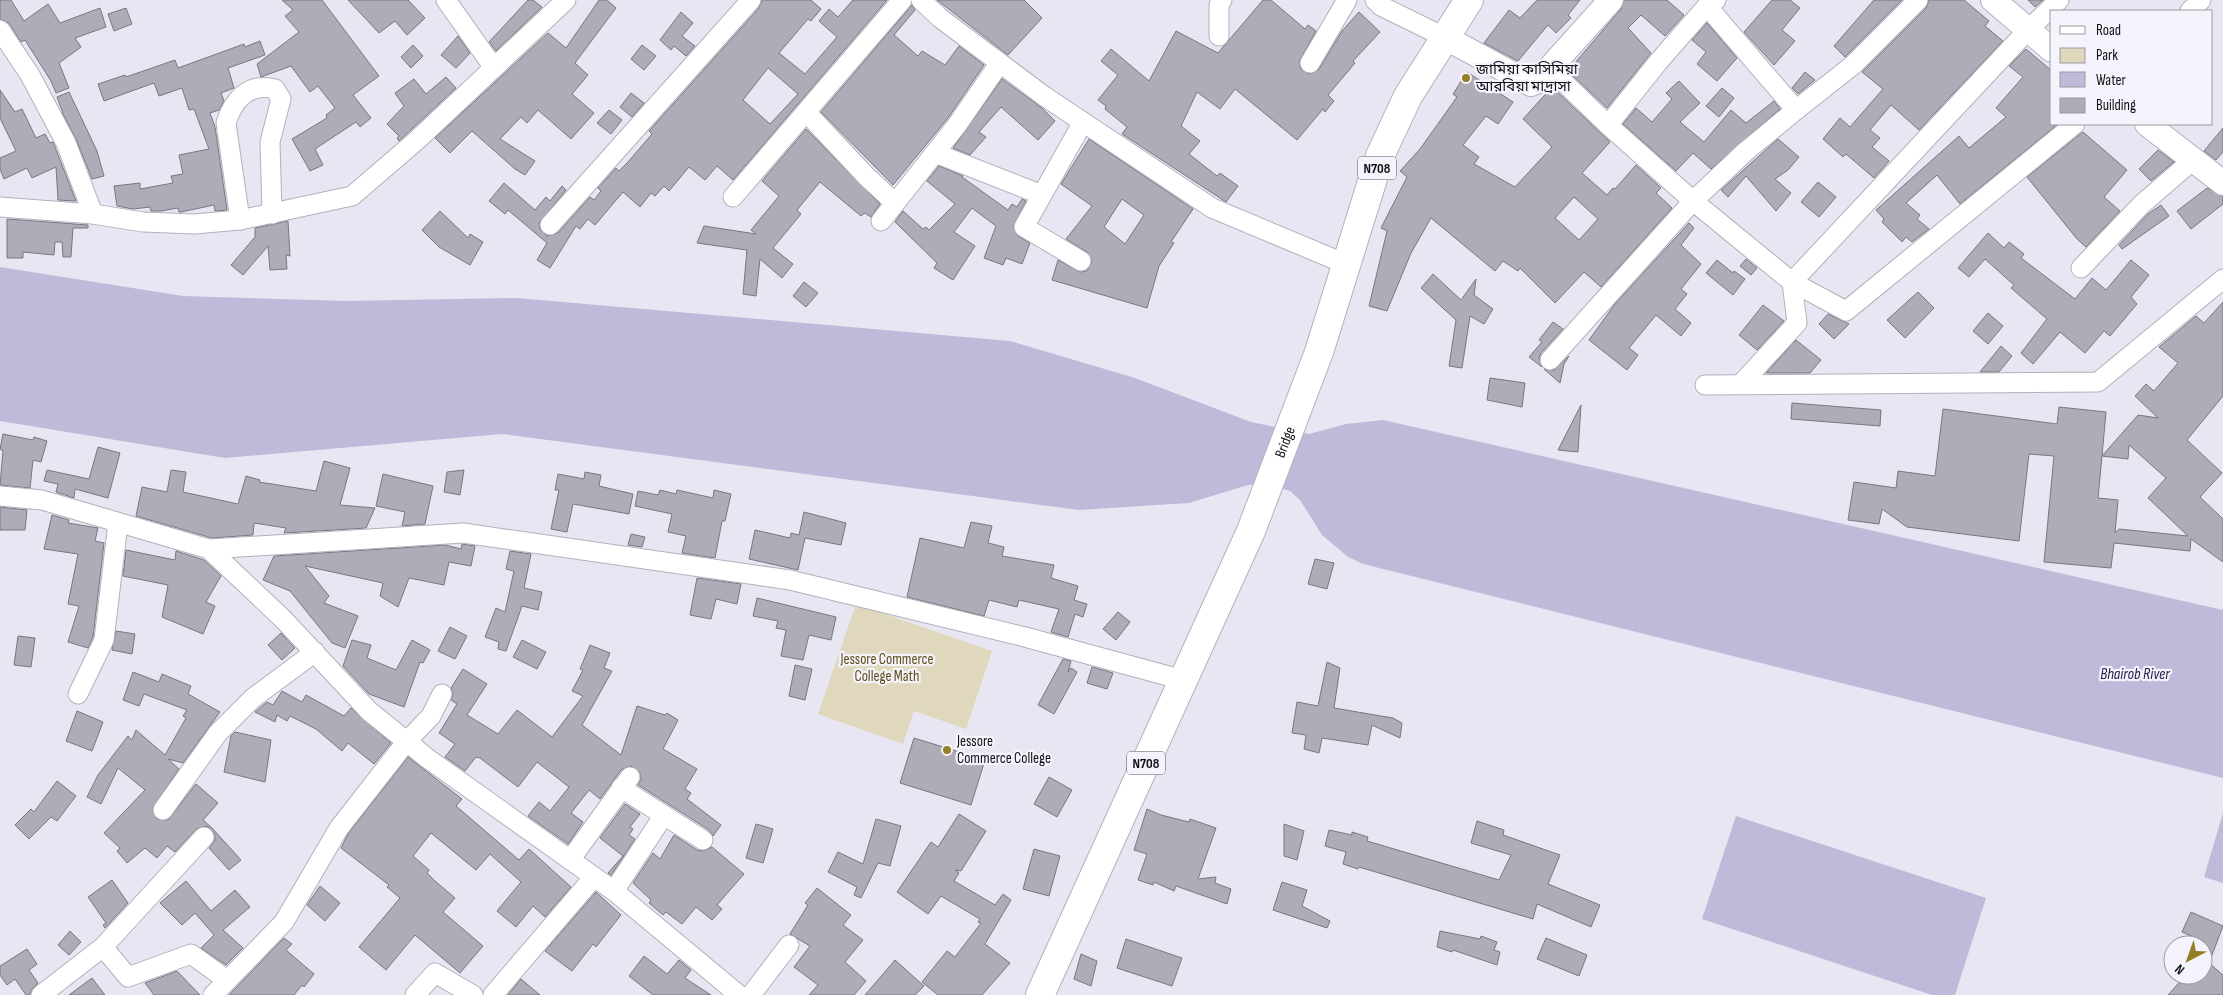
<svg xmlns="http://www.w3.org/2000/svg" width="2223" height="995" font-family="'Sofia Sans Condensed','Noto Sans Bengali',sans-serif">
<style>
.green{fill:#e0d8bd}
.water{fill:#bfbada}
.building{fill:#aeacb7;stroke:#787781;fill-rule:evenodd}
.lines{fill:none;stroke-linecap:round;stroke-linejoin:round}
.minor-casing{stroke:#b2b0bc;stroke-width:21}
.tertiary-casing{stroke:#b2b0bc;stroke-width:26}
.trunk-casing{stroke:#b2b0bc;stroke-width:30}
.minor{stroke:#fff;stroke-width:19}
.tertiary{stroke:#fff;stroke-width:24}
.trunk{stroke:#fff;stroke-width:28}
.poi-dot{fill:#957e25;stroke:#f5f4fd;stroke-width:2}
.labels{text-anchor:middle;stroke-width:4.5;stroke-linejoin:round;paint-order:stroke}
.shield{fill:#f5f4fd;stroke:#56555b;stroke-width:1}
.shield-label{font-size:14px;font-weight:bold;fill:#121115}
.poi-label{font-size:15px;fill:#121115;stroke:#f5f4fd;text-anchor:start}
.street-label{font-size:15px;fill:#121115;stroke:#f5f4fd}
.park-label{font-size:15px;fill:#5c4e17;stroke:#f5f4fd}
.water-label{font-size:16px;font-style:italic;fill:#2b204a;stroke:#f5f4fd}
</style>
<rect width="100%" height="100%" fill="#e8e6f2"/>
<polygon class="green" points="856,604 992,651 966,729 914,711 903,744 818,714"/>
<g class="water">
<polygon points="0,267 183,296 347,301 517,298 1010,341 1135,378 1251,422 1309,434 1346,424 1383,420 2223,610 2223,778 1363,564 1348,557 1322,535 1300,500 1290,491 1267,483 1248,485 1189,503 1079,510 502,434 225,458 0,421"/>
<polygon points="2223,813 2223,883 2204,877"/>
<polygon points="1736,816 1986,898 1955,995 1932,995 1702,919"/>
</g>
<g class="building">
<polygon points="0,0 11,0 24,21 48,4 60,23 100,8 106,27 75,38 81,47 59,63 69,88 56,93 51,81 25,40 21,42 9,23 0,19"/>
<polygon points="282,0 322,0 379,76 353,95 371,118 360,127 356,122 315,149 323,165 310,171 292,139 327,118 326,115 335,108 318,86 310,92 291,66 261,77 257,64 299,32 285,16 293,10"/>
<polygon points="348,0 408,0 425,18 407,35 395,21 379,33"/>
<polygon points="528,0 533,0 542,7 496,51 489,42"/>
<polygon points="599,0 607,0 616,8 575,63 588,75 572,94 594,113 571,139 538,110 527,123 521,117 500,139 535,161 525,175 515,169 472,131 450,153 435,138 548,33 566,48"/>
<path d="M762,0h49l10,9 -10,12 -3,-2 -29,34 26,21 32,-37 -18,-16 10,-12 9,8 15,-17h34l-154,180 -16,-14 -12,14 -16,-13 -20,24 -5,-5 -9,10 -4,-3 -11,14 -17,-15 -28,33 -7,-6 -8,10 -4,-3 -26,42 -13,-8 10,-17 -39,-33 -3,4 -16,-13 15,-18 31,27 11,-13 4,4 12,-15 4,4 -27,33 1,6 7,7 11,-3 32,-36 4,3 7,-9 -3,-3 18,-20 3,3 9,-9 24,-28 -3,-3 110,-123zM768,68l30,26 -28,30 -27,-24z"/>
<polygon points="937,0 1024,0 1042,18 1008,55"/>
<polygon points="1263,0 1271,0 1305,29 1308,25 1316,31 1299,62 1301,69 1309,74 1319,69 1342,31 1359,12 1380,32 1353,61 1355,63 1328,95 1334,101 1325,112 1323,109 1297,140 1235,89 1220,109 1197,92 1181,126 1200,141 1189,154 1217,176 1220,173 1238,186 1226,202 1122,134 1127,127 1105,109 1106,106 1098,100 1118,75 1101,61 1111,49 1149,81 1176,31 1218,53"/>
<polygon points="1537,0 1580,0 1568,15 1571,18 1556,33 1548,25 1518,61 1484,43 1509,10 1520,18"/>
<polygon points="1624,0 1667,0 1684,15 1665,36 1641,15 1628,28 1651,53 1607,108 1568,71 1621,9"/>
<polygon points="1772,0 1790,0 1800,8 1782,30 1795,41 1774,65 1744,32"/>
<polygon points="1874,0 1902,0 1845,57 1834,46"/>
<polygon points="1929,0 1964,0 1989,21 1985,26 2003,41 1919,130 1891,105 1870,130 1880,138 1872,147 1889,161 1874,178 1846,154 1843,157 1823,139 1840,118 1850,127 1883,89 1862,72 1926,8"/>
<polygon points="2028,0 2043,0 2035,7"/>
<polygon points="912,5 915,10 894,35 918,56 922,51 945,65 959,46 984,65 948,118 893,185 821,112"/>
<polygon points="126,8 132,24 114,31 108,14"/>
<polygon points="681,12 693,23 682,36 695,46 686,56 674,46 671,50 660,40"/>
<polygon points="1707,23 1737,58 1717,81 1697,64 1706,52 1692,40"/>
<polygon points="458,36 470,53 456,68 441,55"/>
<polygon points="260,41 265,55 228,68 234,88 221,93 224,101 219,110 210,113 215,127 227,210 215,211 214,205 181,212 179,212 178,208 161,211 151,211 150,207 133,209 117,206 114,186 140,183 140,189 173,183 171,176 183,174 179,155 209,149 194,109 189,110 182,88 159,96 154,83 104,101 98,84 125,75 126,77 175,60 178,68 244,44 245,47"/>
<polygon points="413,45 423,56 411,68 401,57"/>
<polygon points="642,45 656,56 644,70 631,59"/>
<polygon points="2026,49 2052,71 2052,124 2058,124 1960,204 1937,175 1906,203 1920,215 1917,219 1929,229 1912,242 1906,237 1902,242 1882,222 1884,219 1876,210 1959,136 1969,148 2006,117 1996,108 2023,77 2009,66"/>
<path d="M1467,72l46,30 -15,22 -12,-8 -23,29 16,12 -5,7 41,23 37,-40 -29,-28 29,-32 58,55 -28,31 25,22 6,-7 2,1 21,-24 25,23 -5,5 16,15 -71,79 -17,-15 -29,31 -35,-35 -2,3 -15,-10 -8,10 -64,-53 -20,35 -24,58 -18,-5 18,-75 -6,-3 26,-51 -7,-6 20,-22 37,-52 -4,-3zM1574,197l24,22 -19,21 -24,-22z"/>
<polygon points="1805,72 1815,80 1798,94 1792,88"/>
<polygon points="446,77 456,88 399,141 397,138 399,136 387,124 404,106 395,93 414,79 426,94"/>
<polygon points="1002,79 1042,108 1055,121 1038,140 1001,107 979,132 986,137 970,155 953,148"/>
<polygon points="1679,81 1700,103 1680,122 1704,142 1731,110 1746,123 1774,101 1780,109 1711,169 1693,153 1676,171 1623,124 1636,108 1652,122 1672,99 1666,93"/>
<polygon points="1722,88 1734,98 1719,117 1706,106"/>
<polygon points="0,90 15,112 22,109 36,138 45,134 50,143 53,142 76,201 58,200 56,167 32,178 27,168 4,179 0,169 0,158 16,151 0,118"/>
<polygon points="69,92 97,151 104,176 92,179 76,139 64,116 57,97"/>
<polygon points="631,93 644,103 632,117 620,107"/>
<polygon points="609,110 622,120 611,134 597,123"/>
<polygon points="2223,128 2223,152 2216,160 2204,151"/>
<polygon points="806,129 880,204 871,217 865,213 861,216 820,182 797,210 801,214 773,248 793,264 782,278 760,259 756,296 743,294 747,250 697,243 704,226 756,234 751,230 779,196 762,181"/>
<polygon points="2083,132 2127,170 2104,197 2120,211 2086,247 2077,239 2027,177"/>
<path d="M1089,139l104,70 -22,33 3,1 -15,23 -12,42 -95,-28 6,-20 22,12 7,-1 5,-9 -5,-10 -21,-13 26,-33 -31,-22zM1122,199l22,16 -19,29 -21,-17z"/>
<polygon points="1778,139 1799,157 1788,170 1775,179 1791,193 1776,211 1746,176 1728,197 1721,190"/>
<polygon points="2158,150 2174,162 2151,181 2139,169"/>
<polygon points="939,166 963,176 962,177 1008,210 1012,204 1017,207 1022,199 1026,201 1013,227 1018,236 1030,243 1022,264 1006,258 1003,265 984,258 996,226 972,208 954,232 975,246 953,280 934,268 937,263 895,222 903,211 923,229 926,227 929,230 955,204 927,181"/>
<polygon points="1818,182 1836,197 1819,217 1801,202"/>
<polygon points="2207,188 2223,196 2223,204 2191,229 2177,211"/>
<polygon points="2161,205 2169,216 2122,249 2119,245 2148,214"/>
<polygon points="440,211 468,238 470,234 483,242 470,265 439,247 422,230"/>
<polygon points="7,219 88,225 88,228 73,228 71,257 63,257 62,242 55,242 54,255 23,252 23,258 7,258"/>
<polygon points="288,221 290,256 286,255 287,269 270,270 268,246 243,275 231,265 255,237 255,228"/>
<polygon points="1689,223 1694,228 1681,245 1701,264 1681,289 1687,294 1675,309 1691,323 1681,336 1656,315 1629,348 1638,355 1627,370 1589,340 1615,304"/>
<polygon points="1988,233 2004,248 2009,242 2024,254 2021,258 2075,299 2092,278 2106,290 2131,260 2149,275 2131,297 2137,304 2110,336 2104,331 2085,353 2060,332 2033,364 2021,353 2047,319 2011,288 2014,285 1985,259 1969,277 1958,268"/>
<polygon points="1746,259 1757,268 1751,275 1740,266"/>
<polygon points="1717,260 1733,273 1734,271 1745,279 1733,295 1706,273"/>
<polygon points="1433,274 1461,300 1476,279 1474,295 1493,309 1484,324 1470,316 1462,368 1449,366 1456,320 1421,288"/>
<polygon points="804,282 818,293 806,307 793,296"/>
<polygon points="1918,292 1934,308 1905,338 1887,320"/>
<path d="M2223,302v94l-36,44 35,33 -22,24 23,22v43l-32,-23 -1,12 -76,-8 -3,25 -67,-6 10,-106 -25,-2 -10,87 -112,-14 -25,-18 -3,15 -31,-4 6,-38 42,6 2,-17 37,5 8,-67 114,15 2,-17 47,5 -4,44 36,-41 20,3 -23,-22 11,-12 8,7 24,-28 -19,-16 37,-31 8,7zM2129,445l37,33 -18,20 40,38 -69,-7 -4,4 3,-33 -20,-2 4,-42 26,3z"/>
<polygon points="1763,305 1784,321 1757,350 1739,335"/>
<polygon points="1988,313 2003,326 1988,344 1973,331"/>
<polygon points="1828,314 1849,324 1834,339 1819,324"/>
<polygon points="1553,322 1563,329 1541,353 1539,358 1542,367 1529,357 1542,342 1539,340"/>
<polygon points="1796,340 1821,360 1810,373 1766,373"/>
<polygon points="2001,346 2012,356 1999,372 1980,372"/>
<polygon points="1569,356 1564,364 1560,383 1544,369 1554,370"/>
<polygon points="1490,378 1525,383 1522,407 1487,400"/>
<polygon points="1792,403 1881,410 1880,426 1791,419"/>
<polygon points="1581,405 1578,452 1558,450"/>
<polygon points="3,434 33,440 34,437 47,441 41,462 33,460 30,488 0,485 3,451 0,449"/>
<polygon points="98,447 120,453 108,498 75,489 74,498 56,492 58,484 44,481 47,470 89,479"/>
<polygon points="324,461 350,468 340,505 375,508 366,528 284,533 286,528 254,523 253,535 212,538 136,516 142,487 167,492 171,470 186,472 183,492 238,504 246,476 260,480 259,482 316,491"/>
<polygon points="464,470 460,495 444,492 447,472"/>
<polygon points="585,472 601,475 599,486 633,494 629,514 573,504 567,532 551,529 559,490 555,490 558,474 584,479"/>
<polygon points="383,474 433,486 425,524 402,526 405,512 376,506"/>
<polygon points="660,490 676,494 677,490 713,498 714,490 731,494 725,521 722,521 715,558 682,553 686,536 668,532 672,514 635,506 638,491 658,495"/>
<polygon points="0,507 27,510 25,530 0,530"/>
<polygon points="804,512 846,523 841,545 805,538 798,570 749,559 755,530 790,538 791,533 799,535"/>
<polygon points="52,515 69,520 68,523 98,528 95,541 104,543 93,637 88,648 68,642 79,606 68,604 78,554 44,549"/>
<polygon points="971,522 992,526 988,543 1004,547 1002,556 1054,565 1051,578 1078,586 1074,600 1087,604 1083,617 1075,614 1068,637 1051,632 1059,609 1019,600 1017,607 989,600 984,616 907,597 920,538 964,548"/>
<polygon points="631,534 645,537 642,547 628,545"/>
<polygon points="462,544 475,546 471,566 449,562 444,585 409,578 398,607 380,596 383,583 305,566 329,596 324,603 358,616 345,648 332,643 290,591 263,580 274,556 445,545 461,549"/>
<polygon points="126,550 175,560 176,551 204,560 221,576 206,602 215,606 203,634 162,617 168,585 123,576"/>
<polygon points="510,551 531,554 524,588 542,592 538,610 522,606 506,651 498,649 499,642 485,637 496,608 505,612 514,571 506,569"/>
<polygon points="1315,559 1334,563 1327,589 1308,584"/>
<polygon points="697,578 741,584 737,604 716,599 711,619 690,615"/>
<polygon points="757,598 836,617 831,640 809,635 803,660 781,656 786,630 776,628 778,621 753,616"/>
<polygon points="1118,612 1130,622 1116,640 1103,629"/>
<polygon points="450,627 467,636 455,659 438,651"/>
<polygon points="116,631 135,634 132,654 112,650"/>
<polygon points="281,633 295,648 282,660 268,645"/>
<polygon points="18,636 35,638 31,667 14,665"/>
<polygon points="352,640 371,645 367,658 396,670 412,640 430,650 423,663 420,662 404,707 369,694 343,666"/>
<polygon points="522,640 546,652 537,669 513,657"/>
<polygon points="590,645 610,653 604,668 612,671 582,725 621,755 637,706 665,715 667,713 678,720 663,749 697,769 685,789 691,793 687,799 721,825 713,836 709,830 638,785 641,779 640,773 631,766 621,770 600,799 589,790 571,813 583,822 568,844 528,816 539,802 550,811 569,787 537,762 518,787 480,758 476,757 465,771 445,757 455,744 439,733 457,704 451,700 453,694 451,688 463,669 487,684 467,715 498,734 517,710 552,737 583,696 572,691 583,670 580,669"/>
<polygon points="1063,659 1071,661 1068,672 1071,668 1077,672 1054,714 1038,705"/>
<polygon points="1327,662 1340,668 1334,708 1393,718 1402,723 1400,738 1372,725 1368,745 1322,738 1319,753 1304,749 1306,735 1292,733 1297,702 1318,706"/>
<polygon points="795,665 812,669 805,700 789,696"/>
<polygon points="1092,667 1113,673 1107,689 1087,683"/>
<polygon points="133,672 159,682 162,674 191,686 188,694 220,712 183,763 168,759 179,769 152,809 157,819 168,820 196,784 218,803 203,820 212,828 241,860 229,870 209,848 215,840 215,834 207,826 196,829 175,852 167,846 157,858 145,848 127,863 117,851 120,848 104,833 145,790 118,768 101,804 87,797 98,775 128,736 132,740 136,730 165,755 186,718 183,716 187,710 144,694 139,706 123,700"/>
<polygon points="282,691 302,702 306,695 344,716 351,708 391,743 374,764 348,743 342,751 316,729 290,716 287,721 277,715 275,722 255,712 267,702 273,705"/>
<polygon points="77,711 103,722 92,751 66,741"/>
<polygon points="235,732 271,740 265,782 224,772 231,736"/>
<polygon points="914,738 985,760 971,805 900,783"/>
<polygon points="408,757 462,799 456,806 519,860 529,849 571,887 545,917 533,906 516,927 497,911 521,882 490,854 476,870 431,833 413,856 429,870 427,873 435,881 455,898 443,912 483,946 460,973 415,935 386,970 359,947 400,898 387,887 389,885 341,848 348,834"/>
<polygon points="1049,777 1072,790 1057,817 1034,804"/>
<polygon points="57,781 76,796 57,821 51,817 29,839 15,825 31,809 34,812"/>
<polygon points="625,804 640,814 630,827 633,829 629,835 635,839 611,875 608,873 623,856 600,838"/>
<polygon points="1147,809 1161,815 1189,822 1190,819 1216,828 1198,879 1216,877 1215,883 1231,889 1227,904 1176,886 1174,891 1154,882 1153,885 1138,880 1147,854 1134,850"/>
<polygon points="959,814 986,831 961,871 955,870 959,873 954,881 995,905 1003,894 1011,900 985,944 1010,963 982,995 938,995 922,982 947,951 955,957 981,923 978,922 980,919 941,896 928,914 897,892 931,842 938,847"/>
<polygon points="876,819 901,826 890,866 878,863 861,898 854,895 857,887 828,872 838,852 863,864"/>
<polygon points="1477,821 1504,830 1503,835 1560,855 1548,884 1600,905 1591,927 1537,904 1533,919 1359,867 1358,869 1343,864 1346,852 1325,846 1329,830 1352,835 1352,832 1368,837 1367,841 1499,880 1511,855 1471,843"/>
<polygon points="756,824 773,829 763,863 746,858"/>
<polygon points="1284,824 1304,831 1297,860 1284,856"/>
<polygon points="674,835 697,850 703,851 712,847 744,874 717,905 722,909 712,920 696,907 682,924 666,912 663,915 649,903 651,900 633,883 653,853 660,859"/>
<polygon points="1034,849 1060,856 1049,896 1023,889"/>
<polygon points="112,880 128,903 105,928 103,925 106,923 88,897"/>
<polygon points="186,881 211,911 235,890 250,907 223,930 243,948 226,965 201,948 214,935 195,913 182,925 160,903"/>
<polygon points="1282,882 1307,890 1302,906 1330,921 1327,928 1273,910"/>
<polygon points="320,886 340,903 325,921 307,905"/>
<polygon points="817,888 851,915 843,925 863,940 845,962 866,981 854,995 809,995 818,985 794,967 810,946 790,934 808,905 805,903"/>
<polygon points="596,892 621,915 596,947 593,944 572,971 545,951"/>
<polygon points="2191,912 2223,926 2209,963 2223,975 2223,995 2168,995 2186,975 2203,975 2203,941 2182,932"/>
<polygon points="70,931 81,942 69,955 58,945"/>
<polygon points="1440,931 1480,939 1481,936 1497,942 1494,950 1500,952 1497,965 1453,950 1452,952 1437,947"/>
<polygon points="284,938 292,944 286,950 314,974 304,987 302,985 294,995 229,995"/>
<polygon points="1546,938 1587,955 1579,976 1537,959"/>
<polygon points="1126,939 1182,958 1172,986 1117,968"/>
<polygon points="27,949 37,964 29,970 38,983 31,990 30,995 26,995 15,979 7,985 0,975 0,966"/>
<polygon points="1081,954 1097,961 1091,986 1074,979"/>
<polygon points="644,956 667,974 679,960 691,970 685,978 711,995 653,995 629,976"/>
<polygon points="895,960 924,986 915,995 865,995"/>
<polygon points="177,971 200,995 154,995 145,983"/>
<polygon points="92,978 105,995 69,995"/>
<polygon points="521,979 540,995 508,995"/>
</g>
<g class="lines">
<g class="minor-casing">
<g id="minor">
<polyline points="446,0 494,68"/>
<polyline points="921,0 940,18 1044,96 1212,208 1348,265"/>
<polyline points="1375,0 1381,6 1446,38"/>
<polyline points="1707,6 1796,110 1853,65 1918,0"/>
<polyline points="2190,11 2201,0"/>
<polyline points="0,30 30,75 66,143 93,214"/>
<polyline points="1219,36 1219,5 1222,0"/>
<polyline points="1310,63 1347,0"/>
<polyline points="1549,68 1608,125 1659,61 1707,6 1716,0"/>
<polyline points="806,112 866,176 895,203"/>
<polyline points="1608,125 1693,201 1792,282 1846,311 2075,124"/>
<polyline points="935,153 1042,195"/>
<polyline points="733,197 902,0"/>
<polyline points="0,207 93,214 143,222 194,224 240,220 352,196 416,141 566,0"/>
<path d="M240,220l-14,-97c7,-23 23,-41 49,-34l6,10 -11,43 2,72"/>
<polyline points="881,221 957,125 999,64"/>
<polyline points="550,225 751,0"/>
<polyline points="1081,261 1024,227 1083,122"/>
<polyline points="2081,268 2141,205 2193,160"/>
<polyline points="1550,360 1693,201 1745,152 1796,110"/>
<polyline points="1741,384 1797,323 1792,282 2027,31 2059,0"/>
<polyline points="1705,385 2098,382 2223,279"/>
<polyline points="0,496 42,500 209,549 284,620 369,711 427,758 614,891 739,995"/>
<polyline points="209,549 463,533 790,580 1025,637 1183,680"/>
<polyline points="78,694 104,640 118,523"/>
<polyline points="621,788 703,840"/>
<polyline points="163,810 218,733 253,698 315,652"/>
<polyline points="570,860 630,777"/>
<polyline points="614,891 664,815"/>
<polyline points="103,947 204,837"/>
<polyline points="41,995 103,947 128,977 191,954 227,980"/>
<polyline points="213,995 284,922 339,828 407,741 431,716 442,694"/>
<polyline points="415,995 435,973 473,995"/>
<polyline points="493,995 594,877"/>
<polyline points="751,995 789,945"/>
</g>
</g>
<g class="tertiary-casing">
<g id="tertiary">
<polyline points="1993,0 2052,50"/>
<polyline points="1446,38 1531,84 1538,81 1611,0"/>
<polyline points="2147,124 2223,183"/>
</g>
</g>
<g class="trunk-casing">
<g id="trunk">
<path id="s1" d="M1040,995l211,-464 68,-179 61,-196 28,-60 61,-96"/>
</g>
</g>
<use href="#minor" class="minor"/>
<use href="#tertiary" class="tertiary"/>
<use href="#trunk" class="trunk"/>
</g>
<g class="poi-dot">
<circle cx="1466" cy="78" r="5"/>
<circle cx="947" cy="750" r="5"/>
</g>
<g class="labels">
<g class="shield">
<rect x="1358" y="156.5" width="38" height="23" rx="4"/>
<rect x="1127" y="751.5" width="38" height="23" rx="4"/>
</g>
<g class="shield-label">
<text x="1377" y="173">N708</text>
<text x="1146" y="768">N708</text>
</g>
<g class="poi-label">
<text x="1476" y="74">জামিয়া কাসিমিয়া<tspan x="1476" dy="17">আরবিয়া মাদ্রাসা</tspan></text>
<text x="957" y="746">Jessore<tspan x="957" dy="17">Commerce College</tspan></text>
</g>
<g class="street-label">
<text dy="5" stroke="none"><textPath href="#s1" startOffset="605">Bridge</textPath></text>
</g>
<g class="park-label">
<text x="887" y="664">Jessore Commerce<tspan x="887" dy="17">College Math</tspan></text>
</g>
<g class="water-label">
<text x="2135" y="679">Bhairob River</text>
</g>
</g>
<rect x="2050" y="10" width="162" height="115" fill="#f5f4fd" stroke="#9a99a0"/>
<rect x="2060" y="26" width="25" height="8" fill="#ffffff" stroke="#9a99a0"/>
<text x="2096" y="35" font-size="15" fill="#121115">Road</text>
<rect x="2060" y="48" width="25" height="15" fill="#e0d8bd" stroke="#9a99a0"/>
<text x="2096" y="60" font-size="15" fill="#121115">Park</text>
<rect x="2060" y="72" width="25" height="15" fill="#bfbada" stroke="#9a99a0"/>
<text x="2096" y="85" font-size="15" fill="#121115">Water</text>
<rect x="2060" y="98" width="25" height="15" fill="#aeacb7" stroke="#9a99a0"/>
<text x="2096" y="110" font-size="15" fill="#121115">Building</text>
<g transform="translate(2188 960) rotate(221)"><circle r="24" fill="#f5f4fd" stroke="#9a99a0"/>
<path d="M0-4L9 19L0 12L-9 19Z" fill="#957e25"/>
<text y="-8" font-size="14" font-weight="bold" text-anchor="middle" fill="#121115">N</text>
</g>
</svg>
